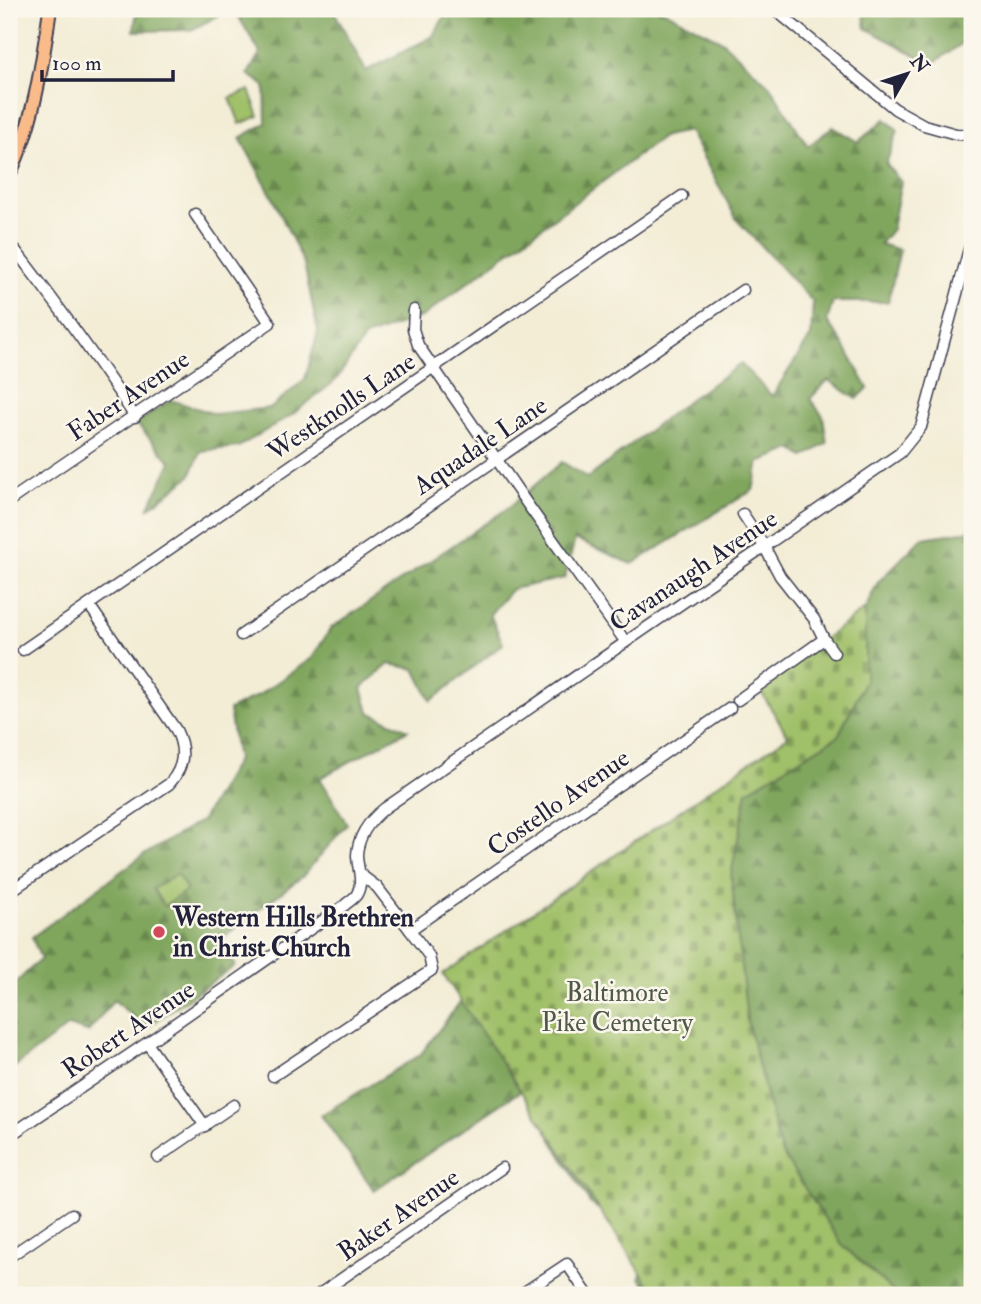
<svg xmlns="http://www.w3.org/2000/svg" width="981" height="1304" font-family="'IM FELL Double Pica',serif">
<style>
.forest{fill:url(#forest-firs);stroke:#51644c;stroke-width:2}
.cemetery{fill:url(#cemetery-stones);stroke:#617152;stroke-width:2}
.green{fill:#a0c069;stroke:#617152;stroke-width:2}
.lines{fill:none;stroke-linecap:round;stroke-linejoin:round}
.minor-casing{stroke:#414052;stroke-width:13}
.major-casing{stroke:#414052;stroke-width:16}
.minor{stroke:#fff;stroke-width:10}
.major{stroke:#fabb8b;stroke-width:12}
.poi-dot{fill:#d1495b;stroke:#fbf7ec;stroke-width:2.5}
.labels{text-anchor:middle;stroke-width:5;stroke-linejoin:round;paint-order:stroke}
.street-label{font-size:26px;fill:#22223b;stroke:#fbf7ec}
.poi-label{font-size:26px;font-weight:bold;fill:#22223b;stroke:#fbf7ec;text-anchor:start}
.park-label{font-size:26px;fill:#4e594b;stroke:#fbf7ec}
</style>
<defs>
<pattern id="forest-firs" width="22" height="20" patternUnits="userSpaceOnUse" patternTransform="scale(1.75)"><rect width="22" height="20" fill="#80a65d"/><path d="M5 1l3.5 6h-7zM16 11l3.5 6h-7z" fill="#68874e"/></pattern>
<pattern id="cemetery-stones" width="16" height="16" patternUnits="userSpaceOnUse" patternTransform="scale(1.75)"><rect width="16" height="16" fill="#a0c069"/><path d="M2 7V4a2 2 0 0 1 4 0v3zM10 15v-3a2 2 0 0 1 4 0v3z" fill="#829c58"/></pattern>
</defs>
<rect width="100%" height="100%" fill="#fbf7ec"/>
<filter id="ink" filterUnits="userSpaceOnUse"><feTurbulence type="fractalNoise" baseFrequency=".0143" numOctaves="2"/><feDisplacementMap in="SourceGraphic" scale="14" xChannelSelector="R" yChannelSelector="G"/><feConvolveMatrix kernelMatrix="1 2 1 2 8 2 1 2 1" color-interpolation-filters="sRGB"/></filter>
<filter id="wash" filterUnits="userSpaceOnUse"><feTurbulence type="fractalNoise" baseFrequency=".00686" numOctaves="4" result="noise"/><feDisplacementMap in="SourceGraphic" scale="28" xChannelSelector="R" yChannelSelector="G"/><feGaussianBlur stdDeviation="1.57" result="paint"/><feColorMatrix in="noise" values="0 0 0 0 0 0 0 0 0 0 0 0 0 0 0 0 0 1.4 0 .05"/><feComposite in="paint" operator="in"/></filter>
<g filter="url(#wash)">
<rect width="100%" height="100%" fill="#f3edd6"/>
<g class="forest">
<polygon points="137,9 231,9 191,30 134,31"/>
<polygon points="234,9 333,9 366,71 432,37 449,9 661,9 722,41 770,86 808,146 833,127 858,142 885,119 898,130 886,164 901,182 892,229 880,244 900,250 888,302 833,302 827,321 843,344 868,388 857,399 828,380 810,399 823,416 827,443 804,457 792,449 759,462 753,490 632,564 575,539 565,578 512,589 490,614 503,644 431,701 415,669 389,664 362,688 369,712 408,730 320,778 347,824 302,877 246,919 220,941 235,966 146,1028 114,1000 88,1032 68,1026 9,1071 9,989 41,959 32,937 142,856 202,820 237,760 229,710 259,695 312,658 331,628 508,508 562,462 588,478 691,398 741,364 772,396 811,336 813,302 737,220 689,131 664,136 423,316 365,337 336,380 292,415 238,447 201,451 190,476 148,509 171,462 136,423 171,400 215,414 271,408 305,379 318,332 304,264 272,196 240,138 266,123 265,86 248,74 260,53"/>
<polygon points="863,9 972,9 972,23 968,23 963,43 932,64 866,28"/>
<polygon points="972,522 972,1295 897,1295 842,1245 781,1152 747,1021 731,875 747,791 838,736 865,681 865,609 878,582 922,538 969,531"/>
<polygon points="476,981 807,1295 653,1295 640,1278 646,1243 590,1203 522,1090 374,1190 321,1115 420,1055"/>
</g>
<polygon class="cemetery" points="865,609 865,680 838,736 747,791 731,875 747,1021 781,1152 842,1245 897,1295 656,1295 443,974 788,736 758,687"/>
<g class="green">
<polygon points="249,90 259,116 240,124 230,98"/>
<polygon points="177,874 187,890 164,906 153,889"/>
</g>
</g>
<g filter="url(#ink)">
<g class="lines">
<g class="minor-casing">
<g id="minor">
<polyline points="774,9 895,109 924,125 956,134 972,135"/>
<path d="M9,242c44,57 86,113 126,175"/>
<polyline points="414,310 413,329 418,345 528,505 625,641"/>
<polyline points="9,501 270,323 195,214"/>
<polyline points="743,514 764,546 780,576 814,619 824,639 834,653"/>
<polyline points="241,635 743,290"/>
<polyline points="23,650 682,196"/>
<polyline points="738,700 824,639"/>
<path d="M9,892l160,-108c15,-16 17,-34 7,-54l-87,-125"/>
<polyline points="410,930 730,708"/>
<polyline points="147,1043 205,1126"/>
<polyline points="273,1076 432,970 429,956 410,930 377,887 361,875"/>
<path d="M9,1136l138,-93 198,-138c3,-3 10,-7 12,-11 7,-13 0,-27 0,-39 1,-20 13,-35 28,-47l515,-355 21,-26 51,-189"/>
<polyline points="158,1157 234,1105"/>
<polyline points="9,1257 72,1214"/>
<polyline points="318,1295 502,1168"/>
<polyline points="520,1295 567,1264 588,1295"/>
</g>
</g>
<g class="major-casing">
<path id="major" d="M9,175c25,-51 33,-110 41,-166"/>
</g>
<use href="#minor" class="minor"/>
<use href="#major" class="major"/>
</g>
</g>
<circle class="poi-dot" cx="159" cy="932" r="7"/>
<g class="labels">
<g class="street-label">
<text transform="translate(128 395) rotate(-34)" y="9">Faber Avenue</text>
<text transform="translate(341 406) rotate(-34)" y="9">Westknolls Lane</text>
<text transform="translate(480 445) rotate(-34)" y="9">Aquadale Lane</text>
<text transform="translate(693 570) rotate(-34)" y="9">Cavanaugh Avenue</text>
<text transform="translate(558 802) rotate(-35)" y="9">Costello Avenue</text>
<text transform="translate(128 1029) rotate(-34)" y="9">Robert Avenue</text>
<text transform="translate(398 1214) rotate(-35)" y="9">Baker Avenue</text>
</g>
<g class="poi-label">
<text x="173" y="926">Western Hills Brethren<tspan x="173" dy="30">in Christ Church</tspan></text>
</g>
<g class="park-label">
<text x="617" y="1001">Baltimore<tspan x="617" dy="30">Pike Cemetery</tspan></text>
</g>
</g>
<rect width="981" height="1304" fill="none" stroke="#fbf7ec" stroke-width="35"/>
<g transform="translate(907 74) rotate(51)" stroke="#fbf7ec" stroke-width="5" paint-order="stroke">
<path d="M0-5L12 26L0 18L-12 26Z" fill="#22223b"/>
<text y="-10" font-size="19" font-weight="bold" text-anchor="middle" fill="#22223b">N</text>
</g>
<path d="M42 70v10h131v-10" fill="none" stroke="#22223b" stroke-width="3.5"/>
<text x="52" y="70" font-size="21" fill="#22223b" stroke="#fbf7ec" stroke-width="5" paint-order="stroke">100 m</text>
</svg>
